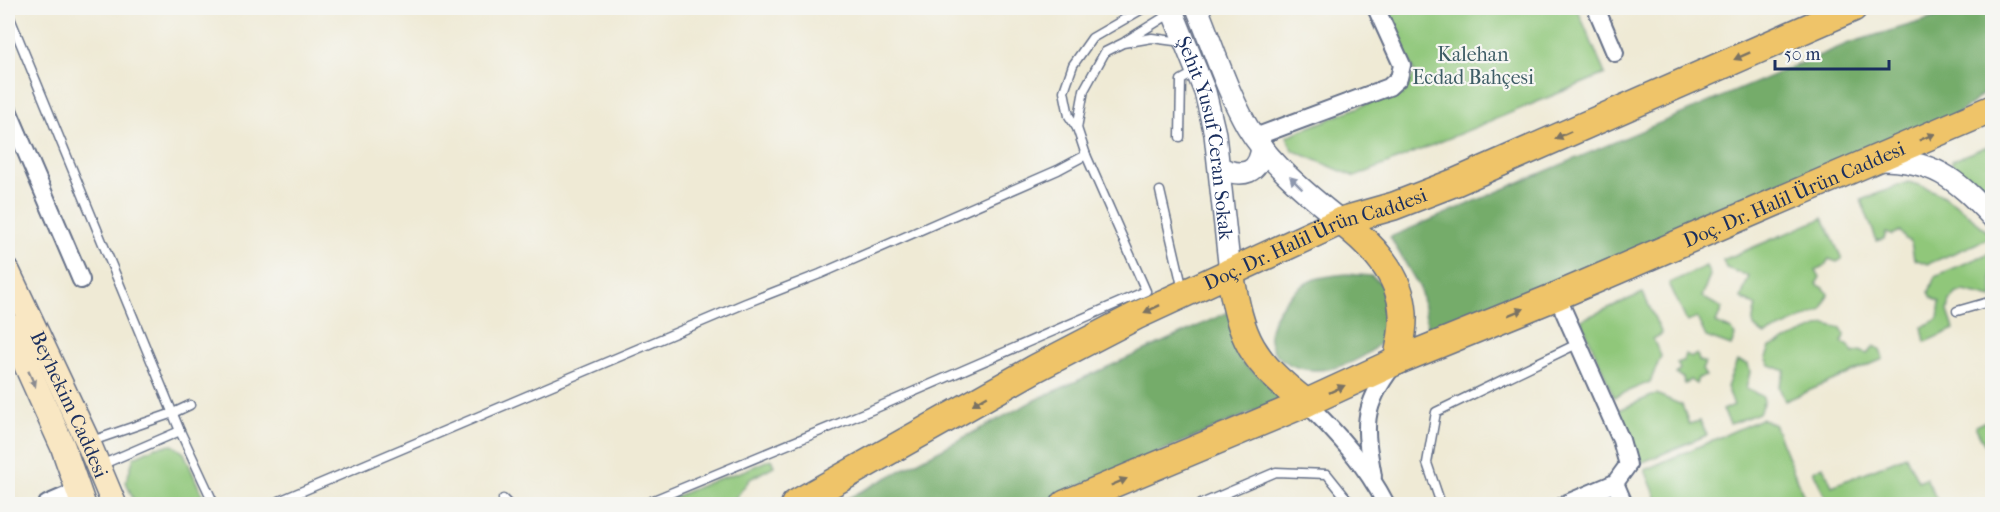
<svg xmlns="http://www.w3.org/2000/svg" width="2000" height="512" font-family="'IM FELL French Canon',serif">
<style>
.green{fill:#90c77a;stroke:#567b6c;stroke-width:1.5}
.forest{fill:#74ac6a;stroke:#486e64;stroke-width:1.5}
.lines{fill:none;stroke-linecap:round;stroke-linejoin:round}
.service-casing{stroke:#657088;stroke-width:11}
.minor-casing{stroke:#657088;stroke-width:20}
.tertiary-casing{stroke:#657088;stroke-width:24}
.secondary-casing{stroke:#657088;stroke-width:27}
.primary-casing{stroke:#657088;stroke-width:30}
.service{stroke:#fff;stroke-width:8}
.minor{stroke:#fff;stroke-width:16}
.tertiary{stroke:#fff;stroke-width:21}
.secondary{stroke:#f9e7c3;stroke-width:24}
.primary{stroke:#efc469;stroke-width:27}
.oneway{fill:#7a7263}
.oneway2{fill:#8d97ae}
.oneway3{fill:#8a8b90}
.labels{text-anchor:middle;stroke-width:4.5;stroke-linejoin:round;paint-order:stroke}
.park-label{font-size:20px;fill:#3e5d66;stroke:#f6f6f2}
.street-label{font-size:20px;fill:#1b2f5e;stroke:#f6f6f2}
</style>
<rect width="100%" height="100%" fill="#f6f6f2"/>
<filter id="ink" filterUnits="userSpaceOnUse"><feTurbulence type="fractalNoise" baseFrequency=".0167" numOctaves="2"/><feDisplacementMap in="SourceGraphic" scale="12" xChannelSelector="R" yChannelSelector="G"/><feConvolveMatrix kernelMatrix="1 2 1 2 8 2 1 2 1" color-interpolation-filters="sRGB"/></filter>
<filter id="wash" filterUnits="userSpaceOnUse"><feTurbulence type="fractalNoise" baseFrequency=".008" numOctaves="4" result="noise"/><feDisplacementMap in="SourceGraphic" scale="24" xChannelSelector="R" yChannelSelector="G"/><feGaussianBlur stdDeviation="1.35" result="paint"/><feColorMatrix in="noise" values="0 0 0 0 0 0 0 0 0 0 0 0 0 0 0 0 0 1.4 0 .05"/><feComposite in="paint" operator="in"/></filter>
<g filter="url(#wash)">
<rect width="100%" height="100%" fill="#efead5"/>
<g class="green">
<polygon points="1387,8 1577,8 1605,74 1355,177 1292,150 1287,136 1402,90 1415,74"/>
<polygon points="1992,144 1992,198 1953,167 1951,161"/>
<path d="M1908,182c34,7 61,31 84,55l-64,27 -14,-5 -3,-17 -6,-3 -5,-8 -8,4 -6,-2 -2,6 -7,2 -16,-41z"/>
<path d="M1823,218l19,41 -5,3 -8,-3 -4,6 -9,5 4,7 -4,7 8,4 4,6 -6,16 -57,25c-16,-9 -13,-13 -9,-29l-15,-8 8,-22 -23,-8 -3,-8z"/>
<polygon points="1992,252 1992,298 1964,291 1957,293 1950,300 1948,311 1954,329 1925,342 1922,327 1938,319 1940,302 1932,298 1929,292 1935,276"/>
<polygon points="1706,266 1710,275 1702,297 1722,308 1716,323 1732,330 1735,336 1731,346 1706,337 1697,318 1687,322 1669,283"/>
<polygon points="1643,293 1662,334 1653,339 1661,356 1650,382 1614,397 1581,320"/>
<polygon points="1825,324 1841,328 1844,335 1842,342 1849,346 1853,353 1860,351 1867,354 1874,346 1880,350 1883,359 1785,401 1779,387 1785,371 1770,365 1766,358 1770,347"/>
<polygon points="1685,354 1692,357 1697,354 1699,361 1705,363 1702,370 1706,376 1698,378 1696,384 1690,380 1685,384 1683,378 1676,374 1680,369 1677,363 1683,361"/>
<polygon points="1737,361 1748,364 1750,372 1746,389 1762,396 1764,401 1759,413 1730,424 1723,410 1734,405 1727,387"/>
<polygon points="1656,394 1682,405 1689,424 1700,421 1707,435 1641,463 1619,410"/>
<polygon points="1992,418 1992,443 1985,446 1975,426"/>
<polygon points="1761,419 1774,424 1807,504 1659,504 1645,470"/>
<polygon points="173,445 184,453 206,504 135,504 126,482 134,457 156,447"/>
<path d="M1906,456l12,25 8,-3 12,24c-7,5 -16,2 -24,0l-2,2h-83l-16,-33 10,-5 9,20z"/>
<polygon points="771,459 774,466 750,479 731,504 658,504 715,480 743,471"/>
</g>
<g class="forest">
<polygon points="1967,8 1992,8 1992,87 1958,114 1430,337 1420,288 1390,237 1849,43"/>
<path d="M1347,274l24,2 17,11c1,9 7,33 3,40 -16,36 -84,60 -114,28 -23,-25 13,-67 38,-76 10,-3 22,-4 32,-5z"/>
<polygon points="1233,310 1242,363 1288,397 1038,504 837,504 1035,400"/>
</g>
</g>
<g filter="url(#ink)">
<g class="lines">
<g class="service-casing">
<g id="service">
<polyline points="8,13 180,431 214,504"/>
<polyline points="1126,41 1171,13"/>
<polyline points="1077,128 1069,116 1064,91 1073,65 1092,38 1144,8"/>
<polyline points="1180,137 1181,80 1196,72"/>
<polyline points="1160,191 1183,290"/>
<polyline points="1957,311 1992,301"/>
<polyline points="89,442 173,413 190,405"/>
<polyline points="101,465 180,431"/>
<polyline points="503,499 508,504"/>
<polyline points="272,504 746,303 820,274 1058,170 1086,155"/>
<polyline points="644,504 876,408 1146,291 1086,155 1077,128 1084,90 1105,52 1123,43 1152,38 1182,42"/>
<polyline points="1201,504 1276,472 1327,474 1351,504"/>
<polyline points="1441,504 1427,463 1436,412 1577,344"/>
</g>
</g>
<g class="minor-casing">
<g id="minor">
<polyline points="1596,8 1615,53"/>
<polyline points="8,110 81,280"/>
<polyline points="1255,137 1389,87 1399,78 1402,65 1376,8"/>
<polyline points="1557,296 1621,440 1628,465 1615,483"/>
<path d="M1306,403c32,31 60,62 80,101"/>
<path d="M1373,476c-9,-49 -12,-69 20,-110"/>
<polyline points="47,504 77,491"/>
<polyline points="1565,504 1615,483 1624,504"/>
</g>
</g>
<g class="tertiary-casing">
<g id="tertiary">
<path id="s1" d="M1171,8l34,84 10,42 15,138"/>
<path d="M1197,8c16,39 29,81 50,118 21,36 61,69 94,95"/>
<path d="M1876,160c57,-1 79,18 116,57"/>
<path d="M1220,168c23,10 39,6 42,-21"/>
</g>
</g>
<g class="secondary-casing">
<g id="secondary">
<path id="s2" d="M8,272l80,170 26,62"/>
<polyline points="8,325 63,447 83,504"/>
</g>
</g>
<g class="primary-casing">
<g id="primary">
<path d="M1341,221c30,23 60,53 62,93 1,16 -3,32 -6,47"/>
<path d="M1230,272c11,69 21,88 76,131"/>
<path id="s3" d="M795,504l241,-136 100,-52 205,-95 53,-15 62,-24 397,-174"/>
<path id="s4" d="M1065,504l241,-101 91,-42 160,-65 435,-187"/>
</g>
</g>
<use href="#service" class="service"/>
<use href="#minor" class="minor"/>
<use href="#tertiary" class="tertiary"/>
<use href="#secondary" class="secondary"/>
<use href="#primary" class="primary"/>
</g>
<defs><path id="oneway-solid" d="M-6-.8H1V-3.2L6.5 0L1 3.2V.8H-6Z" transform="scale(1.5)"/></defs>
<g class="oneway">
<use href="#oneway-solid" transform="translate(1742 56) rotate(156)"/>
<use href="#oneway-solid" transform="translate(1563 135) rotate(156)"/>
<use href="#oneway-solid" transform="translate(1927 137) rotate(-23)"/>
<use href="#oneway-solid" transform="translate(1152 309) rotate(155)"/>
<use href="#oneway-solid" transform="translate(1516 312) rotate(-22)"/>
<use href="#oneway-solid" transform="translate(1337 389) rotate(-25)"/>
<use href="#oneway-solid" transform="translate(980 400) rotate(150)"/>
<use href="#oneway-solid" transform="translate(1119 482) rotate(-23)"/>
</g>
<use class="oneway2" href="#oneway-solid" transform="translate(1296 183) rotate(-135)"/>
<use class="oneway3" href="#oneway-solid" transform="translate(32 379) rotate(66)"/>
</g>
<g class="labels">
<g class="park-label">
<text x="1473" y="61">Kalehan<tspan x="1473" dy="23">Ecdad Bahçesi</tspan></text>
</g>
<g class="street-label">
<text dy="7" stroke="none"><textPath href="#s1" startOffset="136">Şehit Yusuf Ceran Sokak</textPath></text>
<text dy="7" stroke="none"><textPath href="#s4" startOffset="792">Doç. Dr. Halil Ürün Caddesi</textPath></text>
<text dy="7" stroke="none"><textPath href="#s3" startOffset="585">Doç. Dr. Halil Ürün Caddesi</textPath></text>
<text dy="7" stroke="none"><textPath href="#s2" startOffset="146">Beyhekim Caddesi</textPath></text>
</g>
</g>
<rect width="2000" height="512" fill="none" stroke="#f6f6f2" stroke-width="30"/>
<path d="M1775 60v9h114v-9" fill="none" stroke="#1b2f5e" stroke-width="3"/>
<text x="1784" y="60" font-size="18" fill="#1b2f5e" stroke="#f6f6f2" stroke-width="4.5" paint-order="stroke">50 m</text>
</svg>
